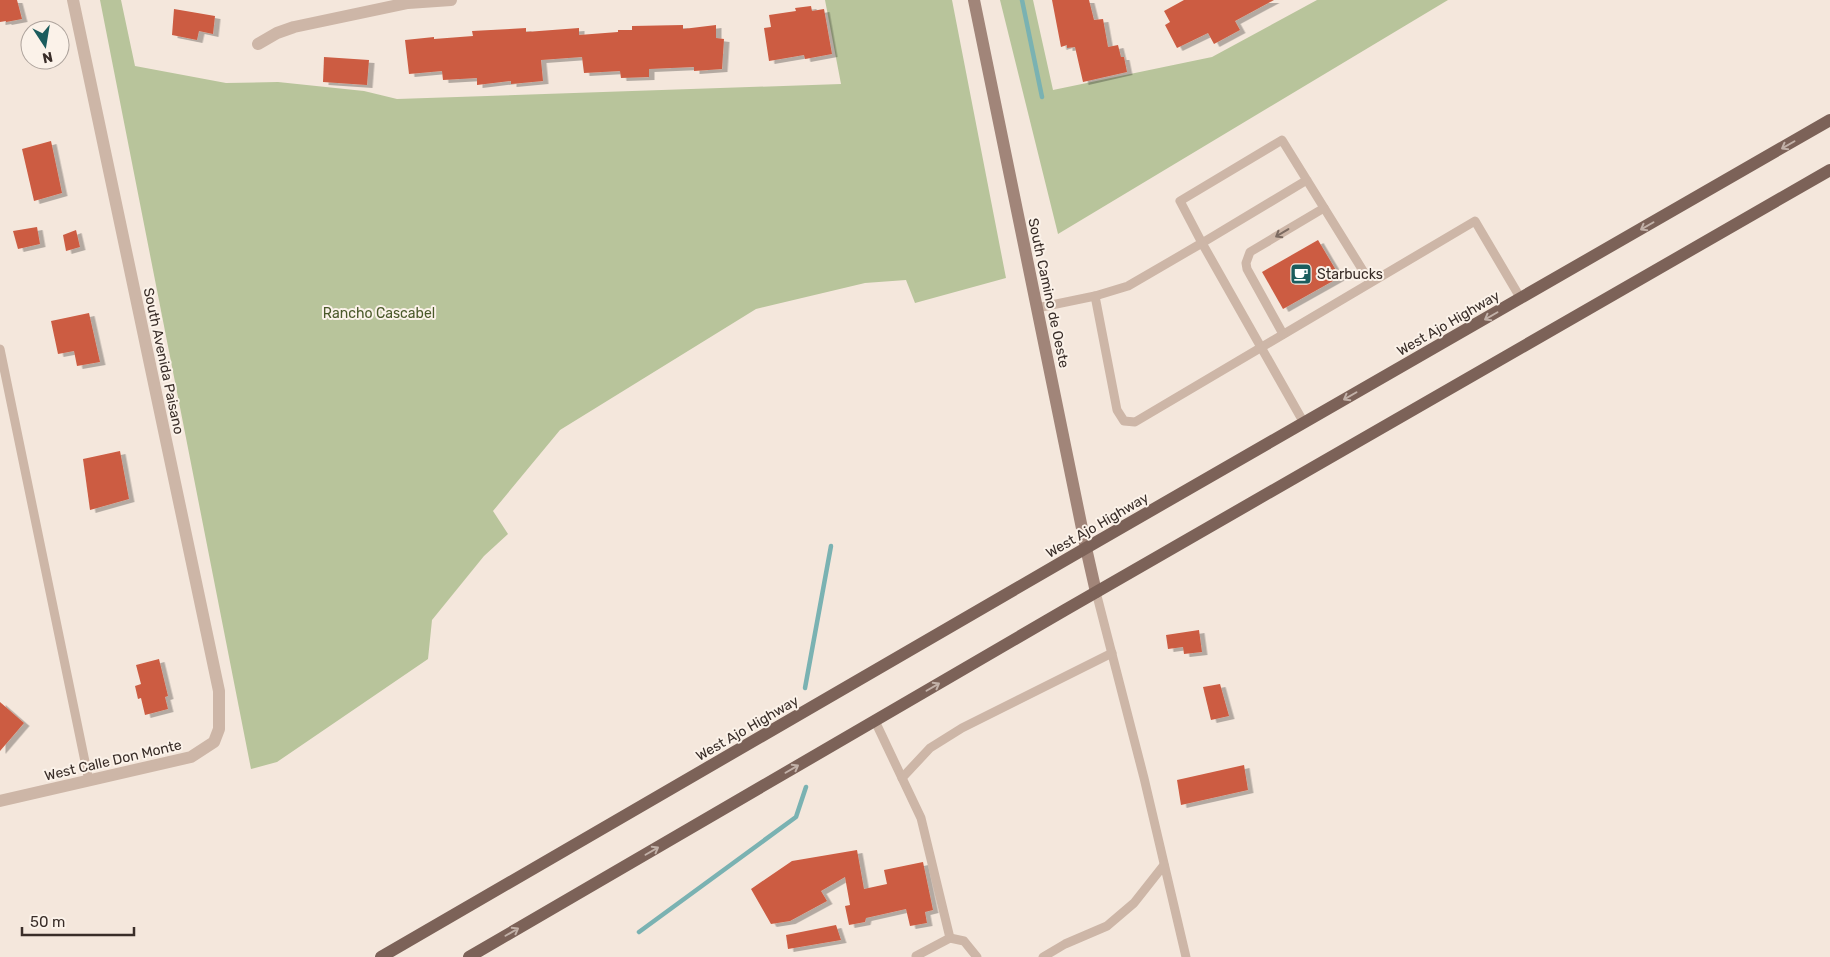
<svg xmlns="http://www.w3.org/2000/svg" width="1830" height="957" font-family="Rubik,sans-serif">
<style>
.green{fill:#b8c49b}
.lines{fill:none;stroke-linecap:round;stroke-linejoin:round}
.stream{stroke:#7ab2b2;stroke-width:4.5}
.building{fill:#cc5c42;filter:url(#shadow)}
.lane{stroke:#cdb6a7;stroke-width:9}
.street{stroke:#cdb6a7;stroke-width:12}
.secondary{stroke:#a18579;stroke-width:12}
.primary{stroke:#7c6258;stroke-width:12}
.oneway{stroke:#c2b1a8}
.oneway2{stroke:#7c6b61}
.labels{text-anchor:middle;stroke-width:4;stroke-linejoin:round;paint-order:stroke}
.poi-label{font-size:14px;fill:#392d28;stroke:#fbf2e9;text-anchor:start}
.street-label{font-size:14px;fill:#392d28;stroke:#fbf2e9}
.park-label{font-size:14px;fill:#4a592a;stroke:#fbf2e9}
</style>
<defs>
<filter id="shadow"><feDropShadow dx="5.5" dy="3" stdDeviation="0" flood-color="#0004"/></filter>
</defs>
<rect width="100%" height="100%" fill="#f4e7dc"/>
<g class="green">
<polygon points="100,0 121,0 135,66 226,83 278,82 364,91 397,99 841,84 825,0 952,0 1006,278 915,303 906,280 865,283 756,309 560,430 493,511 508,534 484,556 432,620 428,659 277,762 251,769"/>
<polygon points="1000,0 1033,0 1053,90 1212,57 1317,0 1448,0 1058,234"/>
</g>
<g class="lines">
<g class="stream">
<polyline points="1022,0 1042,97"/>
<polyline points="805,688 831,546"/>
<polyline points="639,932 796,817 806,787"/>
</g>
</g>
<g class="building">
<polygon points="0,0 17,0 22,19 6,22 6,21 0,22"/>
<polygon points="1052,0 1089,0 1094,20 1103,19 1108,47 1118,45 1121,57 1124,57 1127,72 1083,82 1075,47 1067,48 1067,45 1061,47"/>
<polygon points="1184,0 1274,0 1235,21 1240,30 1214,44 1208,33 1177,48 1165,25 1170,22 1164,11"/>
<polygon points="811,6 812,11 824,9 832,54 805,59 804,55 769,61 764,28 771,27 769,15 796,11 795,8"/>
<polygon points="174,9 215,16 213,34 199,31 197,40 172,35"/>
<polygon points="683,25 683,29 716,25 716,38 724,39 722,69 694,71 694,67 649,69 649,77 621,78 620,71 584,73 582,57 541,60 543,81 511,84 511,81 477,85 477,78 443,80 442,71 409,74 405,40 434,37 434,39 473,36 472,31 526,28 526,32 579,28 579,35 618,32 618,30 632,30 632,26"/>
<polygon points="324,57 369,60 367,85 323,82"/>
<polygon points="51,141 62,193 34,201 22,149"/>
<polygon points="37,227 40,244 18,249 13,231"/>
<polygon points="76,230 80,247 66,251 63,235"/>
<polygon points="1318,240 1340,277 1283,309 1262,272"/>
<polygon points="89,313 100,362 77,366 74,351 58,354 51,321"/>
<polygon points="120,451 129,499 90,510 83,459"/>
<polygon points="1199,630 1202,652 1184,654 1183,647 1168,649 1166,635"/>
<polygon points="159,659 168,696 165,697 168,709 145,715 141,698 138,699 135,686 141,684 136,665"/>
<polygon points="1220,684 1229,716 1211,720 1203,687"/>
<polygon points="0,702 24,723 0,751"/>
<polygon points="1244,765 1248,790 1181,805 1177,780"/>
<polygon points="857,850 864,889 887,884 884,870 923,862 933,910 925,912 927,923 910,926 906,909 866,918 865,922 849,925 845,906 850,905 845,877 821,891 827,901 790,921 771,924 751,889 792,861"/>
<polygon points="836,925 841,940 788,949 786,935"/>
</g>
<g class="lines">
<g class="lane">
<polyline points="1307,180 1202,243 1180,201 1282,140 1370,282"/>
<polyline points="1095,296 1128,286 1202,243 1304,423"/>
<polyline points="1037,308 1095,296 1117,410 1124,421 1135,422 1475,221 1521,299"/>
<polyline points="1283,334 1247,269 1246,263 1250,252 1324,208"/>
<polyline points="0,349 89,781"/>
<polyline points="1096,592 1144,778 1186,957"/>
<polyline points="875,721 921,818 950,938 916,956"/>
<polyline points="902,778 930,748 962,728 1112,653"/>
<polyline points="950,938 964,941 977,957"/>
<polyline points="1043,957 1065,944 1107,926 1134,903 1164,865"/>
</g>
<g class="street">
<polyline points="258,44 277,33 294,27 408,3 451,0"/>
<polyline points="0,801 191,757 214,742 219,729 219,691 73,0"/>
</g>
<polyline class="secondary" points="974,0 1086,548 1096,592"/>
<g class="primary">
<polyline points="381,957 1086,548 1830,120"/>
<polyline points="469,957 1065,610 1830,170"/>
</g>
</g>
<defs><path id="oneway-shaft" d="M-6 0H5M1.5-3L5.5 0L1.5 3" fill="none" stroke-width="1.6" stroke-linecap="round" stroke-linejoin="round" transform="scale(1.25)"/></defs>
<g class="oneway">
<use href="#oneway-shaft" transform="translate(1788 145) rotate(150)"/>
<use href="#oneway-shaft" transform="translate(1647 226) rotate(150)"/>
<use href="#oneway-shaft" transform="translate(1491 316) rotate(150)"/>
<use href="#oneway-shaft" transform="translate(1350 396) rotate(150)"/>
<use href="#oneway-shaft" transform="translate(933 687) rotate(-30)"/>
<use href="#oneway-shaft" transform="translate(792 769) rotate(-30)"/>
<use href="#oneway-shaft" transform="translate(652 851) rotate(-30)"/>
<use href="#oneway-shaft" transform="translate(512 932) rotate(-30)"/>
</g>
<use class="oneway2" href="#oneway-shaft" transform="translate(1282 233) rotate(149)"/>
<defs>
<g id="cafe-square" transform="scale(1.125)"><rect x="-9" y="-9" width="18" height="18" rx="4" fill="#1b5c5d" stroke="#fbf2e9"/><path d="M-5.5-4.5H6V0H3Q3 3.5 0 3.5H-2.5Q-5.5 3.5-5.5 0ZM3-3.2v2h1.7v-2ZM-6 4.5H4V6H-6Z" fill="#fff"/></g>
</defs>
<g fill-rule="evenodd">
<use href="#cafe-square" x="1301" y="274"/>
</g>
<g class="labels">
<g class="poi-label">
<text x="1317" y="279">Starbucks</text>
</g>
<g class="street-label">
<text transform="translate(1049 293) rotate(78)" y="5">South Camino de Oeste</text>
<text transform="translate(1448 323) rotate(-30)" y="5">West Ajo Highway</text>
<text transform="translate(164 361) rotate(78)" y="5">South Avenida Paisano</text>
<text transform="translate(1097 525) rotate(-30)" y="5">West Ajo Highway</text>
<text transform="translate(747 728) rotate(-30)" y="5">West Ajo Highway</text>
<text transform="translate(113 760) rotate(-13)" y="5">West Calle Don Monte</text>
</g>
<g class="park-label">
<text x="379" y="318">Rancho Cascabel</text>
</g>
</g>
<g transform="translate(45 45) rotate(168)"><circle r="24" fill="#fbf2e9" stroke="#ada39c"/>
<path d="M0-4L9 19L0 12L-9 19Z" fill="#1b5c5d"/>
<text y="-8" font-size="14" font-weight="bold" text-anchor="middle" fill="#392d28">N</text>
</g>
<path d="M22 927v8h112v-8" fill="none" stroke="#392d28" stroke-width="2.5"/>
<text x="30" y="927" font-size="15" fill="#392d28" stroke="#fbf2e9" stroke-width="4" paint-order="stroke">50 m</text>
</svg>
